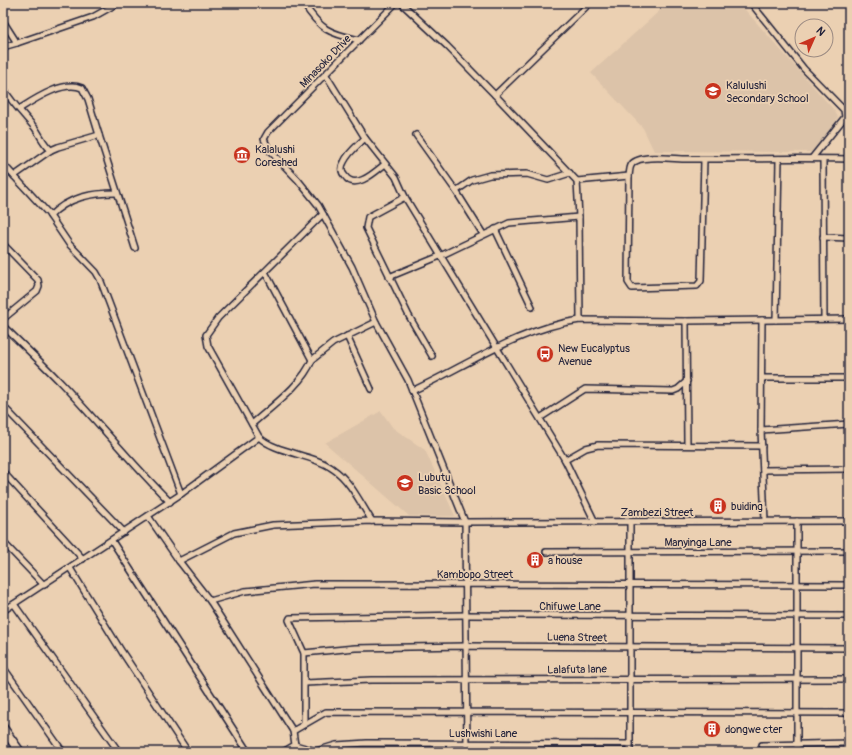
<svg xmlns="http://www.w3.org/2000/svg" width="852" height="755" font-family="Pangolin,sans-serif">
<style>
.built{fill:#dcc3a9}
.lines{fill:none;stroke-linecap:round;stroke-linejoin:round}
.minor-casing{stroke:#22223b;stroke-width:8}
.primary-casing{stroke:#22223b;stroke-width:11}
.minor{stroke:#ebd0b2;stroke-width:5}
.primary{stroke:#ebd0b2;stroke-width:8}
.labels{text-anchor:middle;stroke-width:3.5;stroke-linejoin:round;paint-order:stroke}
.street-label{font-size:11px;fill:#22223b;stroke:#ebd0b2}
.poi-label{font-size:11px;fill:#22223b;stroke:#ebd0b2;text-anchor:start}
</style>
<rect width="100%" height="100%" fill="#ebd0b2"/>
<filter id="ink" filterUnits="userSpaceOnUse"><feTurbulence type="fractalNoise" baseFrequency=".025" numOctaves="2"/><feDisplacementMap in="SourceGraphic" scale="8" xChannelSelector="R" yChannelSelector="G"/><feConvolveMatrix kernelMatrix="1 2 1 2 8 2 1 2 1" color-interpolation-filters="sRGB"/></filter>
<g filter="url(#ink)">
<g class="built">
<polygon points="668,3 739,3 834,110 838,117 816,152 654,151 643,128 591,73"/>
<polygon points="381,411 393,428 425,450 455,516 409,516 325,443"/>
</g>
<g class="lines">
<g class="minor-casing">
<g id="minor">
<path d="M303,3c18,27 25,30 56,37"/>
<polyline points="401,3 447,46 495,95 590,3"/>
<polyline points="751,3 804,69 844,110 845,117 812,158"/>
<polyline points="3,21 17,43 3,47"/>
<polyline points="17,43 93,17 118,3"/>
<polyline points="326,75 365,138 396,177 405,197 565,460 595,522"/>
<path d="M3,88c9,15 21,27 32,40 6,8 8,16 16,22l-37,26"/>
<polyline points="495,95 577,181 579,217 580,320"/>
<path d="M19,109c16,-10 44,-29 63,-21l6,11 11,36 -41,12 -7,3"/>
<polyline points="99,135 135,248"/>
<polyline points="416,135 456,191 483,234"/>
<path d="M365,138c-7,7 -17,15 -21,24 -3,5 -3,10 1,14 10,15 30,-4 40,-12"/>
<path d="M704,159l-3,122 -4,5 -65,2 -4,-6 1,-106c1,-6 0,-12 7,-15 11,-6 38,-2 51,-2 54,0 108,-1 162,0"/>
<polyline points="823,159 824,319"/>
<polyline points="3,164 48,213 69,244 96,272 100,279 181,494"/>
<polyline points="577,181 629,176"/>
<polyline points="456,191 472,180 490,175 527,174 548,180 570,173"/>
<polyline points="405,197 368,217 366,228 409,316 432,356"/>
<path d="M50,216c18,-19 42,-23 67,-23"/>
<polyline points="495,229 532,307"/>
<polyline points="823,237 849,238"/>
<polyline points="3,244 38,280 39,286 37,291 3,319"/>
<polyline points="389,277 440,256 509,223 579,217"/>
<polyline points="762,320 761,430 765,521"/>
<polyline points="776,320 779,159"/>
<polyline points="686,321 687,445"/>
<path d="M3,326c20,19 40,38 59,58 37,39 70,80 108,118"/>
<polyline points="347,336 371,389"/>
<polyline points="312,360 333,343 376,322"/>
<polyline points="762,378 849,378"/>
<path d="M412,391c54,-25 108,-63 168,-71l106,1 163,-2"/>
<polyline points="3,406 124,532"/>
<polyline points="540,418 585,389 673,391 678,389 687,381"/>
<path d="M252,424c19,-17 51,-40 60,-64l-47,-88"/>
<polyline points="761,430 849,424"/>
<polyline points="259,437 208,346 206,335 218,318 323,214"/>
<polyline points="565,460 586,448 598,445 762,446"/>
<polyline points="763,470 849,469"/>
<polyline points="3,472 83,559"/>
<polyline points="148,516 179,561 234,533 273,525 372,521 465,522 408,380 376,322 352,267 318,205 298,180 269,150 264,139 268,132 396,3"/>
<polyline points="630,522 630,752"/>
<polyline points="112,541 248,752"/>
<polyline points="3,542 44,585"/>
<polyline points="546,552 849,551"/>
<polyline points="179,561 210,601 293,731 295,745 283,752"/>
<polyline points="70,568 122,652 188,752"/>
<polyline points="210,601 245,591 315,584 849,585"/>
<polyline points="14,604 119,752"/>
<path d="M3,611l178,-117 78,-57c16,16 54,17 74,32 17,11 28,35 39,52"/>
<polyline points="304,653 355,648 465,646 849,648"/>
<polyline points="3,667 63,752"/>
<polyline points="305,683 371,680 849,679"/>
<polyline points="304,724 304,653 289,620 290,618 466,615 849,616"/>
<polyline points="293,731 326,712 849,713"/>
<polyline points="295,745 316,751 336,745 367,743 630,744"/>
<polyline points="762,745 849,743"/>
<polyline points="467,752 465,522 849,521"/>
<polyline points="797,752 797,521"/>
</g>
</g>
<g class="primary-casing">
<polyline id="primary" points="3,728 20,752"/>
</g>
<use href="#minor" class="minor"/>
<use href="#primary" class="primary"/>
</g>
</g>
<defs>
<g id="school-disc" transform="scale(0.9)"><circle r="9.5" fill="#c8321e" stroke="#ebd0b2"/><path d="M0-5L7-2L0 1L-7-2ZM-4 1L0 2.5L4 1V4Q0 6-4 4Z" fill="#fff"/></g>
<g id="museum-disc" transform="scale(0.9)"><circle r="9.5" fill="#c8321e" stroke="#ebd0b2"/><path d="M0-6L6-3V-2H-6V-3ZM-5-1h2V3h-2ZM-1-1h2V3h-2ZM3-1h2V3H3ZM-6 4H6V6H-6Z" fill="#fff"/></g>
<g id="bus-disc" transform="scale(0.9)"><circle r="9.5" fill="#c8321e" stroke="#ebd0b2"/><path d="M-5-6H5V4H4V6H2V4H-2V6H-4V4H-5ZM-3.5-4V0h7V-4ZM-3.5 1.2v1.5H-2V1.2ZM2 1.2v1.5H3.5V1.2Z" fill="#fff"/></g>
<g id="building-disc" transform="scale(0.9)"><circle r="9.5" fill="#c8321e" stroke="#ebd0b2"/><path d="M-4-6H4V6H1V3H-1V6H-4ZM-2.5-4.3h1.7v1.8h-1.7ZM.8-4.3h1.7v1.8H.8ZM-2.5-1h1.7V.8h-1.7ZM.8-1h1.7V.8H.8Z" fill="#fff"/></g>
</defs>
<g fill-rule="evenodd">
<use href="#school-disc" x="713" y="91"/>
<use href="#museum-disc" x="242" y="155"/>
<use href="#bus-disc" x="545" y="354"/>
<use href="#school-disc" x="405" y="483"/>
<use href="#building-disc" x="718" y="506"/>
<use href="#building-disc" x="535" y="560"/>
<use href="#building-disc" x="712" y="729"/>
</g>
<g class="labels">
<g class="street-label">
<text transform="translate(325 61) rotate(-46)" y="4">Minasoko Drive</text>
<text x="657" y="516">Zambezi Street</text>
<text x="698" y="546">Manyinga Lane</text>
<text x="475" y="578">Kambopo Street</text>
<text x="570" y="610">Chifuwe Lane</text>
<text transform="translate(577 637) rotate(1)" y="4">Luena Street</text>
<text transform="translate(577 669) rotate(-1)" y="4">Lalafuta lane</text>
<text x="483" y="737">Lushwishi Lane</text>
</g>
<g class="poi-label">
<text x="726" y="89">Kalulushi<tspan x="726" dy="13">Secondary School</tspan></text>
<text x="255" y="153">Kalalushi<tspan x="255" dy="13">Coreshed</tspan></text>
<text x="558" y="352">New Eucalyptus<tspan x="558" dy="13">Avenue</tspan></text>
<text x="418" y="481">Lubutu<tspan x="418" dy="13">Basic School</tspan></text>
<text x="731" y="510">buiding</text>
<text x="548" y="564">a house</text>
<text x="725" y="733">dongwe cter</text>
</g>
</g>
<rect width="852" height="755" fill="none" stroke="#ebd0b2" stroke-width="16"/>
<rect x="8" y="8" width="836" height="739" fill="none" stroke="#22223b" stroke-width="1.5" filter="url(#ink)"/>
<g transform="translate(814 38) rotate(45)"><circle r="19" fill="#ebd0b2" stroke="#9b8a82"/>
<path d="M0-3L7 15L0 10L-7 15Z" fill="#c8321e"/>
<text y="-6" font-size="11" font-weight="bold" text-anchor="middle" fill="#22223b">N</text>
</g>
</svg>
